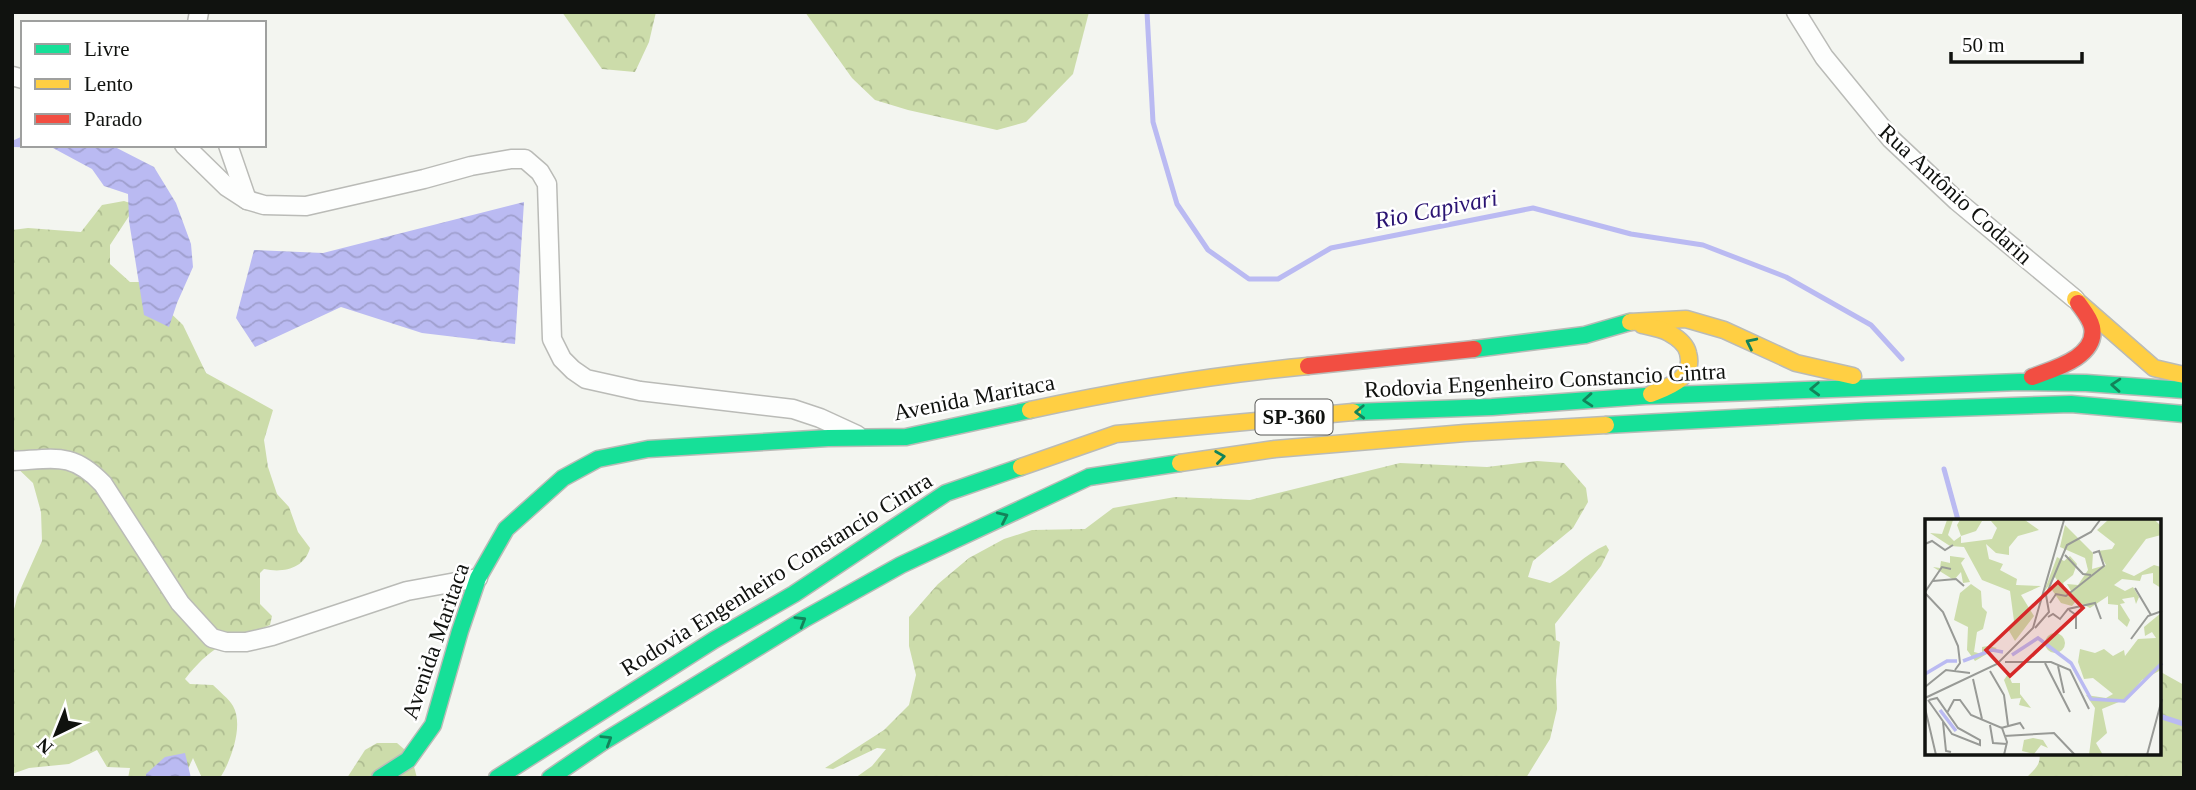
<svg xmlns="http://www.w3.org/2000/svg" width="2196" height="790" font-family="'Times New Roman',serif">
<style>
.forest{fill:url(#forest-crowns)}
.water{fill:url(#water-waves)}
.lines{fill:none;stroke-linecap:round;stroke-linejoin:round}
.stream{stroke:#babaf2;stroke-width:5}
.street-casing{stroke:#babbb7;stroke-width:21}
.fast-casing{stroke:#babbb7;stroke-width:19}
.slow-casing{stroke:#babbb7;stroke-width:19}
.jam-casing{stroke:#babbb7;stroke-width:19}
.street{stroke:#fdfefd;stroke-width:18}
.fast{stroke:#16e098;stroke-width:16}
.slow{stroke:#ffcf43;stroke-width:16}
.jam{stroke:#f24e42;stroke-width:16}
.oneway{stroke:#13835a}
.labels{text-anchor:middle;stroke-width:5;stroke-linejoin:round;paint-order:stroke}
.shield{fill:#fff;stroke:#585957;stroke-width:2}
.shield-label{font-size:21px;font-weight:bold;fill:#10120f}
.street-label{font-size:23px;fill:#10120f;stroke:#fff}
.water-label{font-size:24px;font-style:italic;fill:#2a1372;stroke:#fff}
.inset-river{fill:none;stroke:#babaf2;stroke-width:3.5}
.inset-road{fill:none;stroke:#989a96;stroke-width:2}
.view{fill:#d62828;fill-opacity:0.15;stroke:#d62828;stroke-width:3.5}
.inset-edge{fill:none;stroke:#10120f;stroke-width:3.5}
</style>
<defs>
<pattern id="forest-crowns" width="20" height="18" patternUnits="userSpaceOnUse" patternTransform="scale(1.75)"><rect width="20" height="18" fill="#ccdcaa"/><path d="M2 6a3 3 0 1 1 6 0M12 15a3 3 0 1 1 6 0" fill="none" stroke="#aebc91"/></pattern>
<pattern id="water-waves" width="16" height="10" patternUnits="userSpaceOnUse" patternTransform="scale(1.75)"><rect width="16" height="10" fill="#babaf2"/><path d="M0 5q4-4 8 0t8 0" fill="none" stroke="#9f9fce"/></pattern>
</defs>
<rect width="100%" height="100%" fill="#f3f5f0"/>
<g class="forest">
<polygon points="562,12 656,12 649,42 635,72 602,69"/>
<polygon points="805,12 1089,12 1073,74 1026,122 997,130 908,110 875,100 852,78"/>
<path d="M124,201l9,3v6l-23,35v19l20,18h20l8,19 25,24 23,48 67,37 -9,30 4,27 9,27 12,13 9,25 12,16c-6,21 -27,25 -46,21l-4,4v31l12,12 -2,9c-41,16 -56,18 -85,54l5,5 23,1c6,6 16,14 20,21 11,19 -2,55 -13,72h-18l-9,-20 -9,20h-56l2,-10 -23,-1 -10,-17 -28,14 -40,4 -17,6v-155l5,-22 25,-56 -1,-29 -8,-29 -21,-20v-233l16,-2 53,4 21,-27z"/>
<path d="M1537,461l27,2 22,25 2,14 -15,26 -40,33 -5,16 22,6c20,-11 35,-29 56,-38l3,5 -8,16 -46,58 1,16 4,2 -4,38 1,29 -7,30 -24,39h-671l17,-12 14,-17 -9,-1 -44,21 -8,-1 59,-38 25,-25 7,-30 -7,-29v-29l29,-33 31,-26 35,-19 28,-9 53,-1 28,-21 62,-11 75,3 150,-37 87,4z"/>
<path d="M2159,671l25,14v93l-157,-1c7,-7 15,-13 12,-24h120z"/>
<polygon points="377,743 397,743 411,755 417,778 347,778 365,750"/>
</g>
<g class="water">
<polygon points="23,136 23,145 111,145 154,167 176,203 191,244 193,267 177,303 169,327 144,315 129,221 128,194 104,186 92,169 53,148 12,147 12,141"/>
<polygon points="524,202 515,344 422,333 341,307 255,347 236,318 254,250 323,253"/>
<polygon points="185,753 191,778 146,778 146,774 165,757"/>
</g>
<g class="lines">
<g class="stream">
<polyline points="1147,12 1153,122 1177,204 1208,250 1249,279 1278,279 1331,248 1533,208 1631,234 1703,245 1786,277 1871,325 1902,359"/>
<polyline points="1944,469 1958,520"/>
<polyline points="2159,716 2184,724"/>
</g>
<g class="street-casing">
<g id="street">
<polyline points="1796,12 1824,57 1891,139 1957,201 2075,299"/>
<polyline points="197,23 199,12"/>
<polyline points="12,76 23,79"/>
<polyline points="184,145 227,187 247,200 264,205 306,206 424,179 471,166 511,159 525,159 540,172 547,184 552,339 562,359 573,370 586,379 640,391 793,409 820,418 857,435"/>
<polyline points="228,145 247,200"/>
<path d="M12,461c42,-2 60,-10 91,23l77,119 32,35 14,4h20l26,-6 135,-45 71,-13"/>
</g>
</g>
<g class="fast-casing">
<g id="fast">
<polyline points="1474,349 1585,335 1630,322"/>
<polyline points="1353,412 1492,407 1645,396 2020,382 2086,383 2184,390"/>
<polyline points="1606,425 1866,411 2071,404 2184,414"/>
<polyline points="380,778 408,760 433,725 460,631 478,578 506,529 563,478 598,459 648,449 828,438 906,437 1030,410"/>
<polyline points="497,778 714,640 794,594 946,493 1021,467"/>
<polyline points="550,778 603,742 806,618 901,565 1089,477 1180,463"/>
</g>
</g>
<g class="slow-casing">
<g id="slow">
<polyline points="2075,299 2154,368 2184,375"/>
<polyline points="1630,322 1686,319 1724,330 1796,363 1853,376"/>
<path d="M1642,325c9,2 20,4 27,8 9,5 17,11 19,20 7,25 -18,33 -37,41"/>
<path d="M1030,410c92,-20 184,-35 278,-44"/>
<polyline points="1180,463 1275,449 1465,433 1606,425"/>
<polyline points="1021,467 1116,434 1353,412"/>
</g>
</g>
<g class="jam-casing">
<g id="jam">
<polyline points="1308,366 1474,349"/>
<path d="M2032,377c21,-8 66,-20 60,-50 -2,-9 -9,-17 -14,-24"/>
</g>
</g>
<use href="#street" class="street"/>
<use href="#fast" class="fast"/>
<use href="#slow" class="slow"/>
<use href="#jam" class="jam"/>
</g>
<defs><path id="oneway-chevron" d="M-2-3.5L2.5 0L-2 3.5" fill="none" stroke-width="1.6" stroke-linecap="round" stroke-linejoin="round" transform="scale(1.75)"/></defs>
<g class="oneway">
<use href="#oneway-chevron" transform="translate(1751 343) rotate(-154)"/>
<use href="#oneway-chevron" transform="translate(2116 385) rotate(-176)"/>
<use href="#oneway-chevron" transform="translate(1815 389) rotate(178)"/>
<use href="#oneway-chevron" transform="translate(1588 400) rotate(176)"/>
<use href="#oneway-chevron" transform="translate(1360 412) rotate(178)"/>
<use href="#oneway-chevron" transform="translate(1220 457) rotate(-8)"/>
<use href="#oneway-chevron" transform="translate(1003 517) rotate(-25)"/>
<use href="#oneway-chevron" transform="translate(801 621) rotate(-31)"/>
<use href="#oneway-chevron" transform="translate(607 740) rotate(-32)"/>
</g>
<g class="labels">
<rect class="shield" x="1255.5" y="399.5" width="77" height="35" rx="5"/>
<g class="shield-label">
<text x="1294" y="424">SP-360</text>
</g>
<g class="street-label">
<text transform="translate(1956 194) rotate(42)" y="8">Rua Antônio Codarin</text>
<text transform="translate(1545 380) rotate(-3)" y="8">Rodovia Engenheiro Constancio Cintra</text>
<text transform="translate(974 397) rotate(-11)" y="8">Avenida Maritaca</text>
<text transform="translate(776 574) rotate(-32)" y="8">Rodovia Engenheiro Constancio Cintra</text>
<text transform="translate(435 641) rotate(-71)" y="8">Avenida Maritaca</text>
</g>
<g class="water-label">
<text transform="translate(1436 209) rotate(-11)" y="8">Rio Capivari</text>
</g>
</g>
<g transform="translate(1925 519)">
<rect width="236" height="236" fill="#f3f5f0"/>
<path d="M22,1h6l-5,15 6,6 7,-5 -4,-11 3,-5h65l14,10 -21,6 -9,11v8l-13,-2 -10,-9 3,15 14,5 -3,6 17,9 -1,6 25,1 -20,9 13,21 -19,25 -7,-12 6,-8 -4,-30 -28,-11 -18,-33 -14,-1 -20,-13 12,1zM57,2h9l6,7 -5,11 -31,4v-7l15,-5zM183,1h47l6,6v9l-15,4 -24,32 12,5 20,-11 7,2v21l-8,-5v-10l-11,2 -2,6 -18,-2 -8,6 11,6 8,-4 6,10 -3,7 -2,-7 -12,2 3,4 -5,1 10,16 -3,7 -9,-8v-14l-10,-1v-8l-18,12 -14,-7 -4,5 -11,-3 -9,-13 7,-7 -4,-6 -11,15 13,-35 7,4 6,-5 7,8 -4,11 -10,8 4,11 4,-3 -4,-7 11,1 10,-15 -3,-12 -25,-11 5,-22 28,28 -1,16 14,-4 -8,-14 14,-2 3,-5 -18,-14zM25,37l15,2 -4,5 9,19 -7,1 -2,-11 -7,8 -21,-13 7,1 1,-7 9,2zM46,65l10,7 1,16 5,5 -4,17 -6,3 -3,20 8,2v-7l6,-1 9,2 -22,13 -8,-11 1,-23 -14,-7 6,-27zM236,94v57l-19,10 -16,19 -24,10 5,24 -11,10 7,12h-14l6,-47 -9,-13 20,3 7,-4 -20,-16 -9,1 -6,-17 2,-13 15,4 9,-4 9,7 11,-6 1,6 13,-17 18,-1 -4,-6 -7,4 -1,-9zM120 124a10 10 0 1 1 20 0a10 10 0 1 1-20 0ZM83,155l4,9h8v11l11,14 -12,-3 2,-7 -10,1 -7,-19zM108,219l10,2 5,8 -7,-3 -7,9 -12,-3 2,-11z" fill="#ccdcaa" fill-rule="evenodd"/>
<path class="inset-river" d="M87,136l26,-17 33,25 20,36 33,2 38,-38M38,142l29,-11 11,2M0,155l22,-13h10M15,191l16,21"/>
<path class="inset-road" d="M0,25l7,-3 13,9 8,-5M140,36l18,19 8,1M8,62l23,-2 8,7M210,69l16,27M0,73l17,-25 9,2M0,74l18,19 15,34 2,17 -5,7M125,84l6,-9 10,2 38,-30 -5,-15 -6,2M144,91l7,5v14M123,98l5,-3 7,5 8,-10 27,-6 6,16M110,109l14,-16 -3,-17 21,-50 24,-13 9,-12M206,120l17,-23 14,-5M80,143h46l19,8 19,39M120,144l25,49M133,147l6,27M65,152l14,24 4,30M48,160l9,40M0,168l21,-17 24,3M0,179l72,-34 36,-36 31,-108M3,181l24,34 28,11v-5l-22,-12 -21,-30 -8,2M0,189l11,47M22,194l7,-13h6l11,15 31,13 5,14 -3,13M18,203l3,29 5,1M65,206l3,18 14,1M76,209l19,-5 4,6M79,217l50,-3 21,22M222,236l15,-56"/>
<path class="view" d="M133,63l25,26 -73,68 -24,-26z"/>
<rect width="236" height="236" class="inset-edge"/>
</g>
<rect width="2196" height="790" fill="none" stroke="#10120f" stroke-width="28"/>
<rect x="21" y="21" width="245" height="126" fill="#ffffff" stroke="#9fa09f" stroke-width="2"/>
<rect x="35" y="44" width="35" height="10" fill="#16e098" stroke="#9fa09f" stroke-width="2"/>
<text x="84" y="56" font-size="21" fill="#10120f">Livre</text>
<rect x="35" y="79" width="35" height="10" fill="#ffcf43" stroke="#9fa09f" stroke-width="2"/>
<text x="84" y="91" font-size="21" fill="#10120f">Lento</text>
<rect x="35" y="114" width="35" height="10" fill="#f24e42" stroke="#9fa09f" stroke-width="2"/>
<text x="84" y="126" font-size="21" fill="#10120f">Parado</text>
<g transform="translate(56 734) rotate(223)" stroke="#ffffff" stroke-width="5" paint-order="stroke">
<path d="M0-5L12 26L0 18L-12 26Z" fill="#10120f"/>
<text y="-10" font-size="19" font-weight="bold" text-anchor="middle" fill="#10120f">N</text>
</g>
<path d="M1951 52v10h131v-10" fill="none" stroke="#10120f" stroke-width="3.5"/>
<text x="1962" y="52" font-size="21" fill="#10120f" stroke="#ffffff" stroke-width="5" paint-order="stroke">50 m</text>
</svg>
